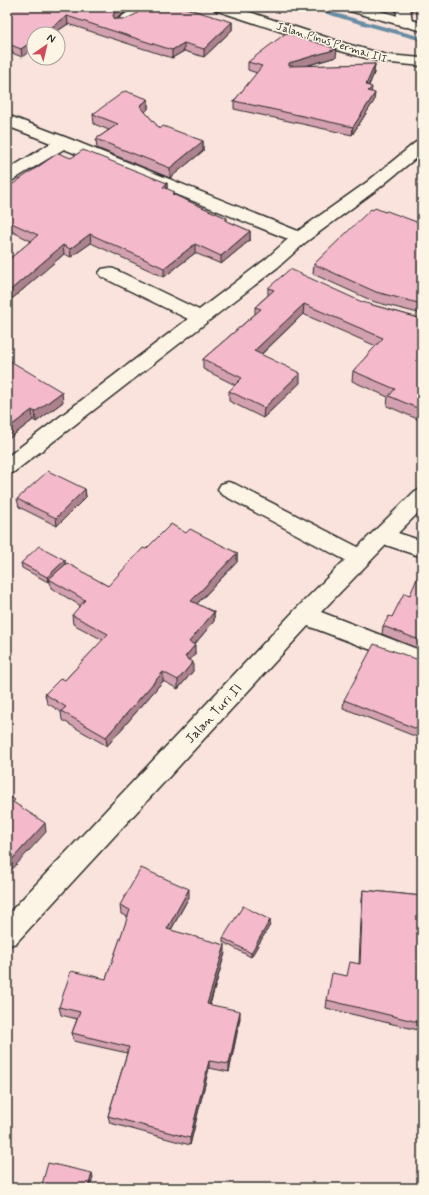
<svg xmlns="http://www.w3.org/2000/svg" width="429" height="1195" font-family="Mynerve,sans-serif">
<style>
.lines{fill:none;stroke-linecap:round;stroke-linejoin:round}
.stream{fill:#688da2;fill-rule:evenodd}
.street-casing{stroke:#2b2b2b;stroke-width:3}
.secondary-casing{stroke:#2b2b2b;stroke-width:3}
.street{fill:#fcf5e5;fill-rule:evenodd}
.secondary{fill:#fcf5e5;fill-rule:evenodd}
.wall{fill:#d2a0af;stroke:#2b2b2b}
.shaded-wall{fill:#ab828e;stroke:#2b2b2b}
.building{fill:#f4bacb;stroke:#2b2b2b}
.labels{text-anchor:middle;stroke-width:3;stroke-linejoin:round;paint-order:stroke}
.far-street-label{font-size:11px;fill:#2b2b2b;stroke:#fcf5e5}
.street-label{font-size:13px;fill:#2b2b2b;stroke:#fcf5e5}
</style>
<rect width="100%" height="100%" fill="#fae3dd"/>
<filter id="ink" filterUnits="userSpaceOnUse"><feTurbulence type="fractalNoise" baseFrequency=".025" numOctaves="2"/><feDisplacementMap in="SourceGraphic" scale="8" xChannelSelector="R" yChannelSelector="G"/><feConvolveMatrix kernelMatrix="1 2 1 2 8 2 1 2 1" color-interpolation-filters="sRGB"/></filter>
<g filter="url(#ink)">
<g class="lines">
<g class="stream">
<polygon points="304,7 313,7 422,37 422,41 360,24"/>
<polygon points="379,7 385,7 384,12 380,12"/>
</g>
<g class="street-casing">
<g id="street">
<path d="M135,7h16c-6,9 -23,22 -34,19l-2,-3 2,-3z"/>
<polygon points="213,7 234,7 347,44 387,55 422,58 422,66 381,62 337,50 215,10"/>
<polygon points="396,7 410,7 412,23 410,26 405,27 400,26 398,23"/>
<polygon points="7,115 70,139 298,231 367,182 416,142 422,140 422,153 379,188 306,242 278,267 14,472 7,474 7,457 188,319 102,277 99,273 102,269 108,268 114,269 199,310 266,259 288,239 64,149 13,180 7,182 7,170 51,143 7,126"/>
<polygon points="228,482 235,484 358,547 415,491 422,489 422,509 398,533 422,541 422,557 386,545 321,612 422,651 422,669 308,626 16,943 7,946 7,915 296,609 345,560 221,494 218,489 221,484"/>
</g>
</g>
<g class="secondary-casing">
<polygon id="secondary" points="344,7 367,7 422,23 422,31 346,10"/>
</g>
<use href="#street" class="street"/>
<use href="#secondary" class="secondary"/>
</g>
<g class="wall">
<polygon points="7,7 132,7 116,19 232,22 232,30 204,57 184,51 172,58 68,24 53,34 34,34 22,57 12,53 7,57"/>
<polygon points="369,7 384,7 380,9"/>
<polygon points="411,7 422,7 422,18 412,10"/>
<polygon points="336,57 306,66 375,64 374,73 369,86 374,101 352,135 234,109 234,101 257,73 248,70 248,62"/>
<polygon points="148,99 148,109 145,112 160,129 203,141 203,151 170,178 97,148 96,139 109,130 94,124 93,114"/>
<polygon points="71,158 167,183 167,189 175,196 227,218 227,221 250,231 250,240 221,264 195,253 164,277 91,243 71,257 64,254 13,298 7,302 7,261 31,241 7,229 7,188"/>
<polygon points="373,210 385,212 422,224 422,314 375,302 313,274 314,264"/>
<polygon points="268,288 362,302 422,319 422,421 387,406 388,397 352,381 353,371 376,346 303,314 261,355 300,383 263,418 229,401 229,391 235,385 203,369 203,359 255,314 255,307 268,295"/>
<polygon points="7,359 63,402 36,422 33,420 7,440"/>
<polygon points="85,489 86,497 57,526 19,507 17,499"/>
<polygon points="186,533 237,553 237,562 197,604 214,612 214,621 194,645 195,654 190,660 193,671 178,689 163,681 107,746 62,720 61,712 47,703 45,694 65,680 103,640 73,624 72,615 81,606 51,588 50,581 48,582 22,568 21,563 65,560 65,564 108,586 146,549"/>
<polygon points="422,575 422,650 382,634 383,626 392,617 410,595"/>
<polygon points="422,661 422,739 343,708 344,700"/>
<polygon points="363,890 422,896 422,1031 326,1008 327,1000 359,964 362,899"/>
<polygon points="189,897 171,930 225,953 210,1005 240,1018 229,1072 209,1068 190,1145 110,1123 108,1116 127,1053 74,1041 72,1033 77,1019 61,1015 59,1007 106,979 128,917 121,914 120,905"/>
<polygon points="270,920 270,925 251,957 223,942 223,938"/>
</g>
<g class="shaded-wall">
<polygon points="121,7 132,7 116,19 113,16 115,11"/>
<polygon points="67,16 68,24 53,34 42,34"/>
<polygon points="232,22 232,30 204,57 204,49"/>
<polygon points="34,40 34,48 22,57 21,49"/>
<polygon points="184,43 184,51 172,58 172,50"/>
<polygon points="11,45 12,53 7,57 7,48"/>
<polygon points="337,49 336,57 288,71 289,63"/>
<polygon points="375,64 374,73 365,94 366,85"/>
<polygon points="372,87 371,95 368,91"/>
<polygon points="375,93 374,101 352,135 353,127"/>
<polygon points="148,99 148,109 141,116 140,106"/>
<polygon points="203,141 203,151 170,178 170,168"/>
<polygon points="167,183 167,192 163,187"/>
<polygon points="250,231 250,240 221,264 221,256"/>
<polygon points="90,234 91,243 71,257 70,249"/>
<polygon points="195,244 195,253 164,277 164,268"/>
<polygon points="63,245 64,254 13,298 7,302 7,293"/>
<polygon points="304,304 303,314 254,361 254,351"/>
<polygon points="300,373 300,383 263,418 264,408"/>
<polygon points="62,392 63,402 36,422 35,412"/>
<polygon points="32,410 33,420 7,440 7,429"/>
<polygon points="85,489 86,497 57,526 56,518"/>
<polygon points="237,553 237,562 191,610 191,601"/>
<polygon points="65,560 65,565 49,579 50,581 48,582 47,577"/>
<polygon points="214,612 214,621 189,651 189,642"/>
<polygon points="195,645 195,654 185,666 185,657"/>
<polygon points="193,662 193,671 178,689 178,680"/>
<polygon points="163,672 163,681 107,746 106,737"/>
<polygon points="45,823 46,832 7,875 7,865"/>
<polygon points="189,889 189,897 167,937 167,929"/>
<polygon points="270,920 270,925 251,957 251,953"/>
<polygon points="225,945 225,953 207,1012 207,1004"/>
<polygon points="240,1011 240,1018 229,1072 229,1064"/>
<polygon points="209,1061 209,1068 190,1145 190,1138"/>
<polygon points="92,1173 93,1177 90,1188 88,1188"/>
</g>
<g class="building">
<polygon points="7,7 121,7 115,11 113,16 115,19 126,19 136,14 145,7 182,7 232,22 204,49 184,43 172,50 67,16 42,34 34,34 34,40 21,49 11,45 7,48"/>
<polygon points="417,7 422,7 422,11"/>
<polygon points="286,33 337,49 289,63 289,66 375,64 366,85 372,87 368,91 375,93 353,127 234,101 262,66 248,62"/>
<polygon points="125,91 148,99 140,106 160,129 163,126 203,141 170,168 96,139 118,124 93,114"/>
<polygon points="83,150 167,183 163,187 175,192 172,194 227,218 225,220 250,231 221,256 195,244 164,268 90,234 70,249 63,245 7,293 7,261 38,235 7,221 7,188 58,153 71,158"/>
<polygon points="375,208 385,212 387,211 422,224 422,304 376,292 314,264 371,209 373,210"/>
<polygon points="290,269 362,302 422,319 422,410 389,396 395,389 353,371 383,338 304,304 254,351 300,373 264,408 229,391 242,378 203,359 261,309 255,307 274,290 268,288"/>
<polygon points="7,359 62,392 35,412 32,410 7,429"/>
<polygon points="48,471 85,489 56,518 17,499"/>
<polygon points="171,524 186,533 190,529 237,553 191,601 214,612 189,642 195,645 185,657 193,662 178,680 163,672 106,737 61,711 66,707 45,694 61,678 65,680 108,634 72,615 85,600 49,579 67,563 108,586 143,548 146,549"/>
<polygon points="39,546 65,560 47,577 21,563"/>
<polygon points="419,574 422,575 422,641 383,626 389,616 392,617 404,593 410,595"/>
<polygon points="374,644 422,661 422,731 344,700"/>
<polygon points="7,795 15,800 13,802 45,823 7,865"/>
<polygon points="141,868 189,889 167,929 225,945 207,1004 240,1011 229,1064 209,1061 190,1138 108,1116 129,1047 72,1033 80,1012 59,1007 71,971 106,979 130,910 120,905"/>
<polygon points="363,890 422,896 422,1023 327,1000 332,973 347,976 350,962 360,964"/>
<polygon points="243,906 270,920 251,953 223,938"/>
<polygon points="48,1163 92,1173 88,1188 41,1188"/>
</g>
</g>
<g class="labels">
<g class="far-street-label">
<text transform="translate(332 42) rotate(17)" y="4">Jalan Pinus Permai III</text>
</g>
<g class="street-label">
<text transform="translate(213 713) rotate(-47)" y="5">Jalan Turi II</text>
</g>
</g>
<rect width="429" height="1195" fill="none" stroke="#fcf5e5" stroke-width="24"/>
<rect x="12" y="12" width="405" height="1171" fill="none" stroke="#2b2b2b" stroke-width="1.5" filter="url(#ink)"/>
<g transform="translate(46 46) rotate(34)"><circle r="19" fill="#fcf5e5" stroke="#a8a49b"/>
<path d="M0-3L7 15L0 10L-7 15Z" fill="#d1495b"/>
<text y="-6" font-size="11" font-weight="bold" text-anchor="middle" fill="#2b2b2b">N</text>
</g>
</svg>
